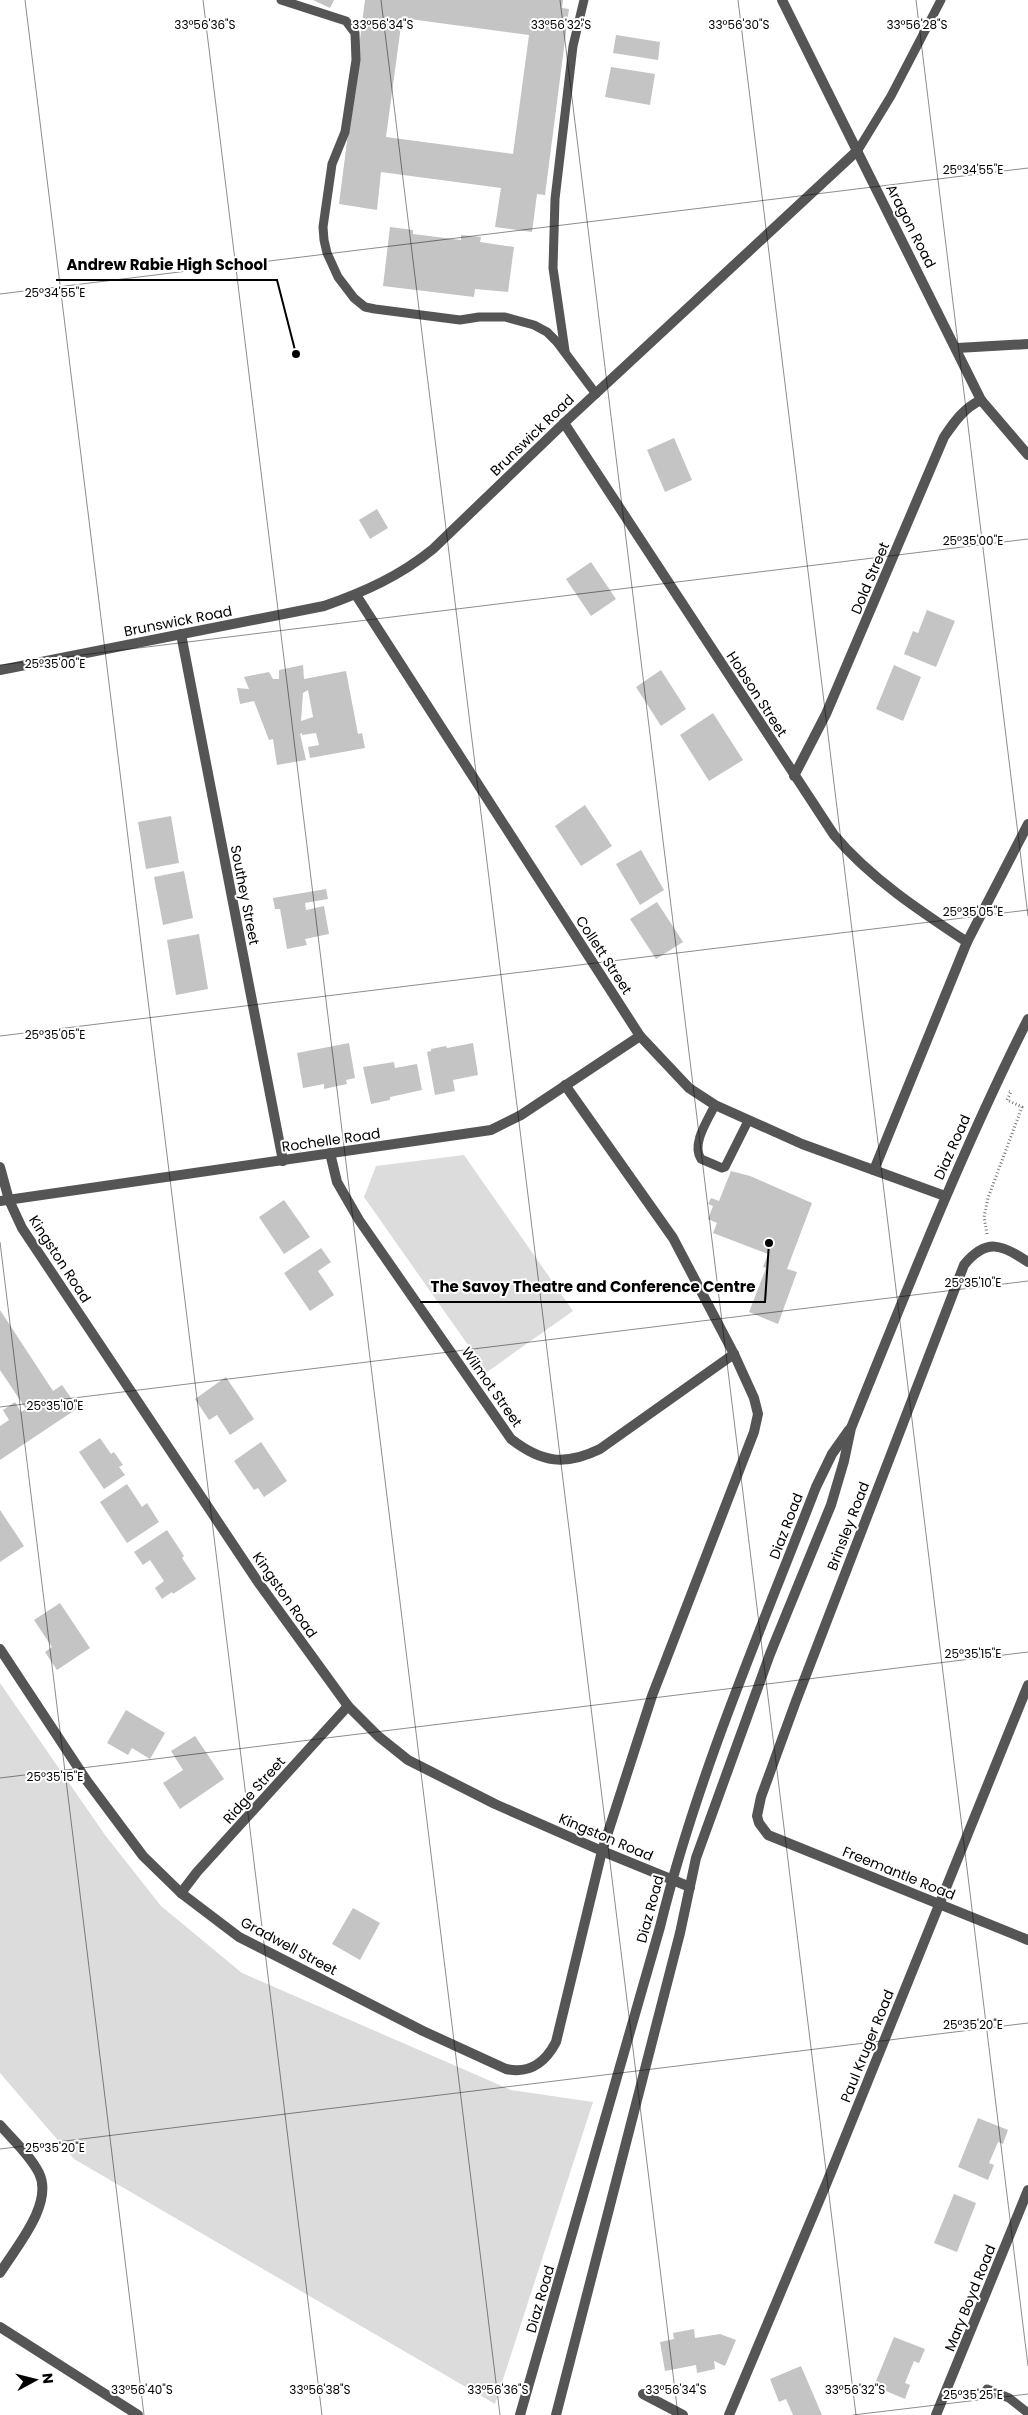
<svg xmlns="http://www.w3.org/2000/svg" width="1028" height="2415" font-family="Poppins,sans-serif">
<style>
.green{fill:#dcdcdc}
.building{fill:#c4c4c4;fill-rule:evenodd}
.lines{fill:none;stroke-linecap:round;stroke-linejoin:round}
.path{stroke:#777;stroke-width:3;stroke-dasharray:1 2.5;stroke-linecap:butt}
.service{stroke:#555;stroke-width:9}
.minor{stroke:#555;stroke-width:10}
.tertiary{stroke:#555;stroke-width:10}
.ticks{fill:none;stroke:#000;stroke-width:1;stroke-opacity:0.45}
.labels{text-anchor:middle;stroke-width:4;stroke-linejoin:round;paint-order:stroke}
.street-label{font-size:14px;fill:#000;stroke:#fff}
.ticks-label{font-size:12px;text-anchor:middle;fill:#000;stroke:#fff;stroke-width:4;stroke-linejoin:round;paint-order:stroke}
.leader{fill:none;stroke:#000;stroke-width:2}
.callout-dot{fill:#000;stroke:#fff;stroke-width:2}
.callout-label{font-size:15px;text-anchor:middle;font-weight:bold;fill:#000;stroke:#fff;stroke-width:4;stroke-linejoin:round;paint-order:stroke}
</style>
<rect width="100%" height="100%" fill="#fff"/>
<g class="green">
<polygon points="464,1155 573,1311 487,1372 364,1197 376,1166"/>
<polygon points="0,1683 105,1835 161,1906 242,1973 511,2090 593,2102 495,2404 74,2159 0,2073"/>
</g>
<g class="building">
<polygon points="313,0 334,0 330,8"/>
<path d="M365,0h198l-1,8 7,1 -24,186 -8,-1 -5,38 -37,-5 6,-39 -120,-16 -4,38 -38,-6zM402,18l127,17 -16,119 -127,-17z"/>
<polygon points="616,35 660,42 658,60 613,53"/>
<polygon points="611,67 655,74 650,105 605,97"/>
<polygon points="390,227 413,230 413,234 461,240 461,235 481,237 480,242 514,247 508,292 475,289 474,297 383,286"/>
<polygon points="674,438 692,480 665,492 647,450"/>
<polygon points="377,509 388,528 370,539 359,520"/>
<polygon points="591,562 616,599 591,616 566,579"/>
<polygon points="927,610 955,621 936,667 904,654 913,631 918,633"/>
<path d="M303,665l1,14 42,-8 12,63 4,-1 3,15 -55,10 -2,-11 11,-2 -3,-12 -14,2v-2l-2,1 6,26 -29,5 -4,-26 -4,1 -15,-39 -14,3 -3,-16 12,1 -5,-12 25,-5 4,7h6v-9zM308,690l5,27 -12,4 2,-28z"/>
<polygon points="894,665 921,677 903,721 876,709"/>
<polygon points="661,670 686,709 661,726 636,687"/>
<polygon points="713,713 743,760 709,781 680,735"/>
<polygon points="585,805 612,846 581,866 555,826"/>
<polygon points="171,816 179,863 146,869 138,822"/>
<polygon points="641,850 664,890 640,905 616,864"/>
<polygon points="184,871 193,918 163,925 154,877"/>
<polygon points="326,889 328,899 305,903 306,910 324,906 329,934 305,939 307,945 287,949 280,909 275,909 273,898"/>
<polygon points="657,902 683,942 656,959 630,919"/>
<polygon points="199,934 208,989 176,995 167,940"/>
<polygon points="349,1043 355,1078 346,1080 347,1084 324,1089 324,1084 303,1088 297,1053"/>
<polygon points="473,1043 478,1075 453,1080 455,1091 435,1095 427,1052 431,1051 431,1049 446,1046 447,1048"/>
<polygon points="394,1062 395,1068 417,1064 422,1090 390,1097 390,1100 371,1104 363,1067"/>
<polygon points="731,1171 750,1176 812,1203 787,1269 797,1272 778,1324 749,1312 766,1268 763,1267 768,1254 713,1233 717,1223 708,1219 713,1206 708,1204 711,1198 719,1201"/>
<polygon points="284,1200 310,1237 284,1254 259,1217"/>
<polygon points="321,1248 331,1262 318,1271 334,1295 310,1311 284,1273"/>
<polygon points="0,1310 53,1391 62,1385 78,1408 0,1460 0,1426 9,1420 3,1410 15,1402 21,1412 26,1409 0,1370"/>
<polygon points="226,1377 254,1419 230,1435 217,1415 209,1420 195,1399"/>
<polygon points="100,1438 111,1454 114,1452 123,1465 119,1467 125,1475 104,1489 79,1452"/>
<polygon points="261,1442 287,1481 264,1497 258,1488 254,1490 234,1461"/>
<polygon points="127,1484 142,1507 147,1503 159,1522 127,1543 100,1502"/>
<polygon points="0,1510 24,1546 0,1562"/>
<polygon points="167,1530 184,1556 182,1558 196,1579 173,1594 172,1592 162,1599 155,1588 164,1581 150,1560 143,1565 134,1552"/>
<polygon points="60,1603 90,1648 57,1670 45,1652 52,1647 34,1620"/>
<polygon points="126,1710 165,1733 150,1759 132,1748 128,1755 107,1743"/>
<polygon points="195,1736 224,1779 180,1809 163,1783 183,1770 171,1751"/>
<polygon points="353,1908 380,1923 360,1960 332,1944"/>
<polygon points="978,2118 1008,2130 1003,2144 998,2142 989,2163 994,2165 988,2180 958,2167"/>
<polygon points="954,2194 976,2203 957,2252 934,2243"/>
<polygon points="694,2329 695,2338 720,2334 736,2340 725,2366 714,2361 715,2369 697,2373 696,2365 665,2371 660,2342 674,2339 673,2333"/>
<polygon points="894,2337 925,2349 919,2363 914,2361 905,2383 910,2385 905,2399 874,2386"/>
<polygon points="801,2366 822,2415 793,2415 786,2399 779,2402 770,2379"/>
</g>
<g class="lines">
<polyline class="path" points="987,1234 984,1217 988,1198 1022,1107 1007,1100 1011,1092 1009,1091"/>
<g class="service">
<polyline points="281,0 346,21 355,33 356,60 345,132 332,164 323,227 324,240 327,253 338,277 354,298 365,307 375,309 460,320 479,317 505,317 534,325 547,332 557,342 596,394"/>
<polyline points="858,150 891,96 941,0"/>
<polyline points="565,351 553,268 555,199 573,46 584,0"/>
<path d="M715,1105c-7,15 -24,39 -14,54l21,9 3,-1 23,-46"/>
<polyline points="987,2389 1009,2398 1028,2413"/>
</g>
<g class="minor">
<polyline points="782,0 981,400 1028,455"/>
<polyline points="957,348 1028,344"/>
<path d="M564,423l270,412c36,43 86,76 133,107"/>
<polyline points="356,595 640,1036 689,1088 715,1105 802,1144 945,1196"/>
<polyline points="181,634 283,1161"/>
<path d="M0,670l324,-64c40,-14 76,-30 109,-57l131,-126 294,-273"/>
<path d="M794,776l32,-62 118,-277c11,-16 20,-29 37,-37"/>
<path d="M330,1153l7,29 22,38 152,219c31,24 54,27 89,10l134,-95"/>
<polyline points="0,1167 9,1200 22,1228 258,1582 348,1706 378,1736 408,1760 495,1804 602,1851 690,1887"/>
<polyline points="874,1170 967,942 1028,824"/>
<polyline points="0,1201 491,1130 521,1115 640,1036"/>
<path d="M1028,1262c-26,-18 -42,-24 -64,3l-168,436 -35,96 -4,19 2,7 9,12 260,105"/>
<path d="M0,1649l87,132 56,75 38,37 58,44 184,94 83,38c24,5 39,-6 50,-27l46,-191 50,-155 102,-264 4,-18 -4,-16 -20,-44 -61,-116 -108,-153"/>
<polyline points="181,1893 197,1872 348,1706"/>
<path d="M0,2125c13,15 30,30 39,48 15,31 -23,74 -39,100"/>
<polyline points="0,2327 138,2415"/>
<polyline points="643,2394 683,2415"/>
<polyline points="729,2415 827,2182 1028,1685"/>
<polyline points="936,2415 1028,2190"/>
</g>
<g class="tertiary">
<path d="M520,2415l140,-488c37,-151 100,-295 156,-440l16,-33 17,-24"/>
<path d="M556,2415l124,-482 16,-75 74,-204 61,-149 13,-44 7,-33c56,-138 110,-276 177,-409"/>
</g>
</g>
<path class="ticks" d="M25,0l297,2415M203,0l297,2415M381,0l297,2415M560,0l296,2415M738,0l290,2366M916,0l112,916M0,294l1028,-126M0,665l1028,-126M0,1036l1028,-126M0,1242l144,1173M0,1407l1028,-126M0,1778l1028,-126M0,2149l1028,-126M853,2415l175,-21"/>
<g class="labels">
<g class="street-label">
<text transform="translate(911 226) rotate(63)" y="5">Aragon Road</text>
<text transform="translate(532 435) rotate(-44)" y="5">Brunswick Road</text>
<text transform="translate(870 578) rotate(-67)" y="5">Dold Street</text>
<text transform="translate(178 621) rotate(-11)" y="5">Brunswick Road</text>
<text transform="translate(757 694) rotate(57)" y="5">Hobson Street</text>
<text transform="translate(245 895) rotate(79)" y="5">Southey Street</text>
<text transform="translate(604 955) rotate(57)" y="5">Collett Street</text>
<text transform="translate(331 1140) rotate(-8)" y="5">Rochelle Road</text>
<text transform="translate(952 1147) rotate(-66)" y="5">Diaz Road</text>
<text transform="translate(60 1259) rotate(57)" y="5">Kingston Road</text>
<text transform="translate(492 1387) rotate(55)" y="5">Wilmot Street</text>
<text transform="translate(786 1526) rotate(-69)" y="5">Diaz Road</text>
<text transform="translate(848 1526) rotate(-69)" y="5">Brinsley Road</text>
<text transform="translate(285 1595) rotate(55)" y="5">Kingston Road</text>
<text transform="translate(254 1790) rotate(-48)" y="5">Ridge Street</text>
<text transform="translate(606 1837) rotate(23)" y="5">Kingston Road</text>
<text transform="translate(899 1873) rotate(22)" y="5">Freemantle Road</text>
<text transform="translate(650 1909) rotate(-75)" y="5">Diaz Road</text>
<text transform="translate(289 1946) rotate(28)" y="5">Gradwell Street</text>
<text transform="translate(867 2046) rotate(-68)" y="5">Paul Kruger Road</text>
<text transform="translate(970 2298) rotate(-68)" y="5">Mary Boyd Road</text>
<text transform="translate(540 2299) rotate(-74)" y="5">Diaz Road</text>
</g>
</g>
<g class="ticks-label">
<text x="205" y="29">33°56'36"S</text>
<text x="383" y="29">33°56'34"S</text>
<text x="561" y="29">33°56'32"S</text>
<text x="739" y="29">33°56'30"S</text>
<text x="917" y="29">33°56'28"S</text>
<text x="973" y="174">25°34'55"E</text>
<text x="55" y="297">25°34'55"E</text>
<text x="973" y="545">25°35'00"E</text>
<text x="55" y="668">25°35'00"E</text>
<text x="973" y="916">25°35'05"E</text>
<text x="55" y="1039">25°35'05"E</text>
<text x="973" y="1287">25°35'10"E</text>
<text x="55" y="1410">25°35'10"E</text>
<text x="973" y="1658">25°35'15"E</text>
<text x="55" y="1781">25°35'15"E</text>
<text x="973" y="2029">25°35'20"E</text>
<text x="55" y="2152">25°35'20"E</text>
<text x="142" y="2394">33°56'40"S</text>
<text x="320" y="2394">33°56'38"S</text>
<text x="498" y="2394">33°56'36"S</text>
<text x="676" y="2394">33°56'34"S</text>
<text x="855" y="2394">33°56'32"S</text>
<text x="973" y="2399">25°35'25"E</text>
</g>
<path class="leader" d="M296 354L277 280H56M769 1243L765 1302H420"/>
<g class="callout-dot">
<circle cx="296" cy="354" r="5"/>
<circle cx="769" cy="1243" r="5"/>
</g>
<g class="callout-label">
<text x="167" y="270">Andrew Rabie High School</text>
<text x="593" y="1292">The Savoy Theatre and Conference Centre</text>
</g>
<g transform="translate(35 2380) rotate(83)" stroke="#ffffff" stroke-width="4" paint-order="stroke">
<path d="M0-4L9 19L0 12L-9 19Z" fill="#000000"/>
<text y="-8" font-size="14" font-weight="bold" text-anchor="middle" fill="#000000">N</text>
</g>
</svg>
